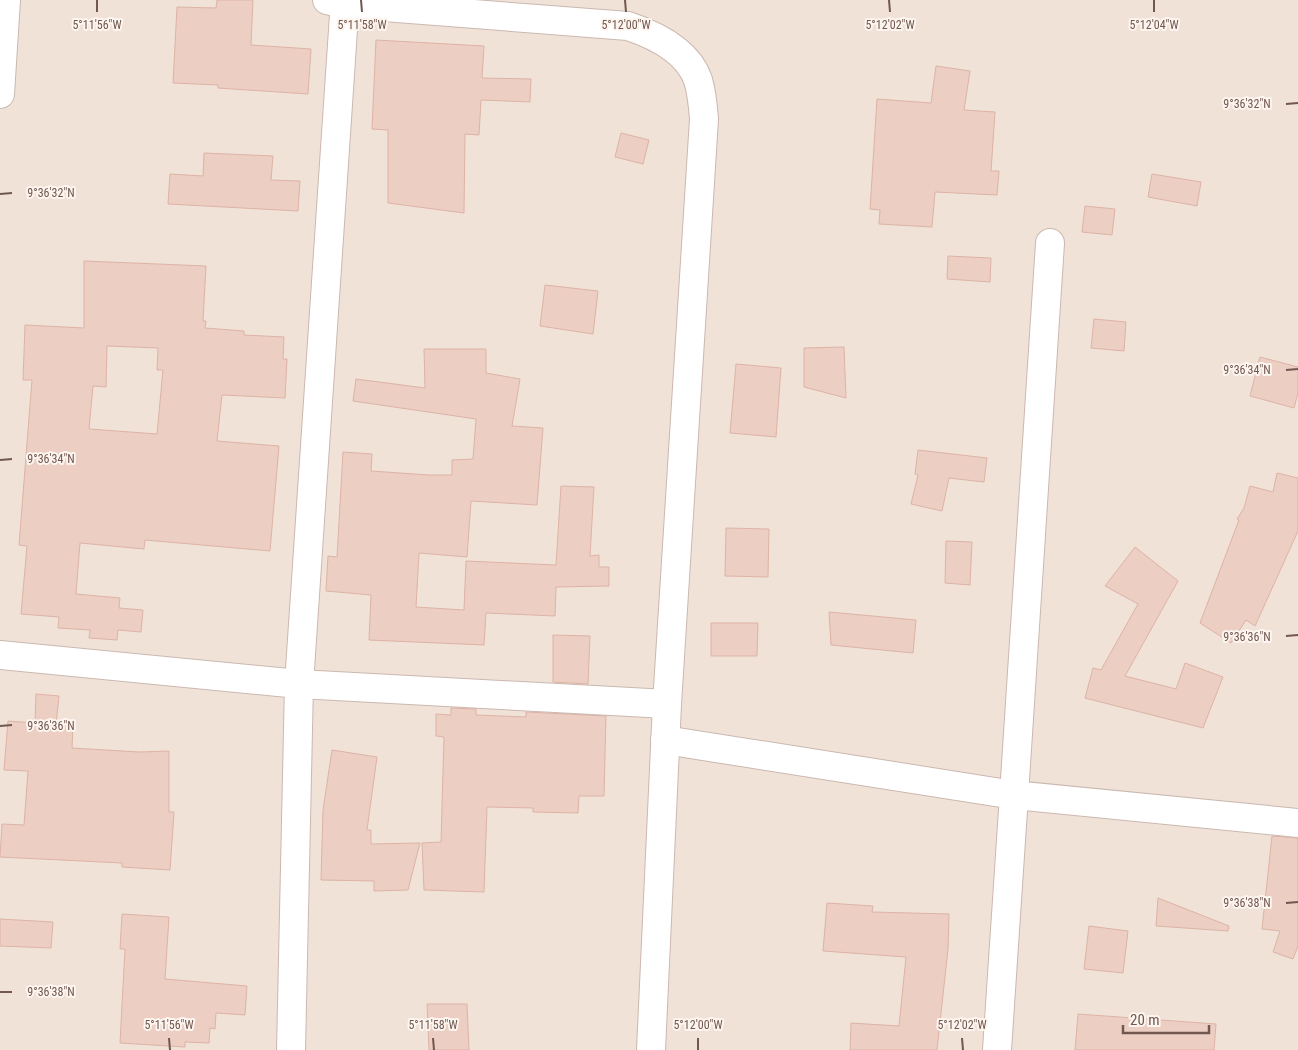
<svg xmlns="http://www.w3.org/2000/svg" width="1298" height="1050" font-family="'Roboto Condensed',sans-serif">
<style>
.residential{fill:#f1e2d8}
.building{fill:#eccec3;stroke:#ddb3a6;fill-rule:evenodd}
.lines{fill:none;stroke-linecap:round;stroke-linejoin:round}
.minor-casing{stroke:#cbb8b0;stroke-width:30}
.minor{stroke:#fff;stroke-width:28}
.ticks{fill:none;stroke:#71574f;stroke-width:2}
.ticks-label{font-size:12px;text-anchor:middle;fill:#71574f;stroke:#fdf5ef;stroke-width:4;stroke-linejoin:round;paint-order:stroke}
</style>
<rect width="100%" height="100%" fill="#faf1e9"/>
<rect class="residential" x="0" y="0" width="1298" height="1050"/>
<g class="building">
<polygon points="217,0 253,0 251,45 311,49 308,94 218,88 218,85 173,83 177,7 216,8"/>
<polygon points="376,40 484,46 482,78 531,79 530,102 481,100 479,135 465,134 464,213 388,203 388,130 372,129"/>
<polygon points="936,66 970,71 964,110 995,112 991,171 999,171 997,195 935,192 932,227 879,224 880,210 870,209 877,99 931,103"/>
<polygon points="621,133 649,140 643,164 615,157"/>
<polygon points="204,153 273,156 271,180 300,181 298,211 168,204 170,174 203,176"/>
<polygon points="1152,174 1201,182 1197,206 1148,197"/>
<polygon points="1085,206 1115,209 1112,235 1082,232"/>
<polygon points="948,256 991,258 990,282 947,279"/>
<path d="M84,261l122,5 -3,55h3l-1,7 39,3v4l40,2 -1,22h4l-2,39 -63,-3 -5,46 62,5 -9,105 -125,-11 -1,9 -64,-6 -4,51 44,4 -1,10 24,2 -2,22 -23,-2 -1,10 -28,-2 1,-8 -32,-2 1,-11 -38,-3 6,-68 -8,-1 13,-165h-9l2,-55 59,3zM107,346l51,2 -1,22h6l-6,64 -68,-5 4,-43 13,1z"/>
<polygon points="545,285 598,291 593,334 540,326"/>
<polygon points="1094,319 1126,322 1124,351 1091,348"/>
<polygon points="844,347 846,398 804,387 804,348"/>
<polygon points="424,349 486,349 486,373 520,379 512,426 543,428 537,505 471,501 467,557 419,553 416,607 464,610 466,561 556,565 561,486 594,487 590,556 599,555 599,567 609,567 609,586 556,587 555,616 486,613 484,645 369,640 371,595 326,591 328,556 337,557 343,452 372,454 371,471 429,475 452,475 452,460 473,459 476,419 353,401 356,379 425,388"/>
<polygon points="1260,357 1298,367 1298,393 1294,408 1250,396"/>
<polygon points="736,364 781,368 776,437 730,433"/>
<polygon points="918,450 987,458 984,482 949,478 942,511 911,504 918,475 915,474"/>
<polygon points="1277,473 1298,478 1298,531 1255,626 1246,620 1231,643 1200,623 1239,520 1237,519 1244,508 1250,486 1273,492"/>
<polygon points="726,528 769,529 768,577 725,576"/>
<polygon points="946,541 972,542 970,585 945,583"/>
<polygon points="1135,547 1178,581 1125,676 1176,689 1185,663 1223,677 1203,728 1085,698 1093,668 1101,670 1138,604 1105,586"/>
<polygon points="829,612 916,620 913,653 831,645"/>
<polygon points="711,623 758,623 757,656 711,656"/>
<polygon points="553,635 590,636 588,684 553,682"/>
<polygon points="36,694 59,696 56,724 73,725 72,748 139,752 169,751 169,812 174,812 170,870 122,867 122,863 0,857 2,824 24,825 28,771 4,770 8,721 35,723"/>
<polygon points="451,708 476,709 476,715 526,717 526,712 606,716 604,796 579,796 578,813 533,812 533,808 487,807 484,892 424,890 422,843 441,842 444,737 436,736 436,714 451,715"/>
<polygon points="332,750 377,757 367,830 371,830 371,844 420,843 408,890 374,891 374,881 321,880 323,810"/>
<polygon points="1272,836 1298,838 1298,946 1293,959 1273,952 1280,931 1262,929"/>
<polygon points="1158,898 1229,926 1228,931 1156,926"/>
<polygon points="827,903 873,906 872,912 949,914 948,949 937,1050 850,1050 851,1023 899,1026 906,957 823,951"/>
<polygon points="122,914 169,917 165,979 247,986 245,1015 216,1013 215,1029 210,1028 209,1043 185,1042 185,1047 120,1043 125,949 120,949"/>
<polygon points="0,919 53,922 51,948 0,946"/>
<polygon points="1089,926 1128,931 1123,973 1084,969"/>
<polygon points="427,1004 467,1004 469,1050 429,1050"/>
<polygon points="1078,1014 1216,1024 1214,1050 1075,1050"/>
</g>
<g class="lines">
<g class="minor-casing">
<g id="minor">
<path d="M327,0l18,4 283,22c27,9 60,25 70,54 4,13 5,26 6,39l-37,585 -16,346"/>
<polyline points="0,94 6,0"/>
<polyline points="1050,243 1014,795 1298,823"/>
<polyline points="0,655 299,684 667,704"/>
<polyline points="665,740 1014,795 997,1050"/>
<polyline points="291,1050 299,684 345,0"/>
</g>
</g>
<use href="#minor" class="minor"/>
</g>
<path class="ticks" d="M97,0v12M361,0l1,12M625,0l1,12M889,0l1,12M1154,0v12M1286,104l12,-1M0,194l12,-1M1286,370l12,-1M0,460l12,-1M1286,636l12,-1M0,726l12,-1M1286,903l12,-1M0,992h12M169,1038l1,12M433,1038l1,12M698,1038v12M962,1038l1,12"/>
<g class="ticks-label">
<text x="97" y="29">5°11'56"W</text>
<text x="362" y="29">5°11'58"W</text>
<text x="626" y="29">5°12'00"W</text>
<text x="890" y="29">5°12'02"W</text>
<text x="1154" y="29">5°12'04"W</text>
<text x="1247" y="108">9°36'32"N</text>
<text x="51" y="197">9°36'32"N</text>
<text x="1247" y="374">9°36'34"N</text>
<text x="51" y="463">9°36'34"N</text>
<text x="1247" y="641">9°36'36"N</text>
<text x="51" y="730">9°36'36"N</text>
<text x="1247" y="907">9°36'38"N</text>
<text x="51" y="996">9°36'38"N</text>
<text x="169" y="1029">5°11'56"W</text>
<text x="433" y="1029">5°11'58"W</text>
<text x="698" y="1029">5°12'00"W</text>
<text x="962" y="1029">5°12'02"W</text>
</g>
<path d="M1123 1025v8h86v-8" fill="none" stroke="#71574f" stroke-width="2.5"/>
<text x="1130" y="1025" font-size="15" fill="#71574f" stroke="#fdf5ef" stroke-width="4" paint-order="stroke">20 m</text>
</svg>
